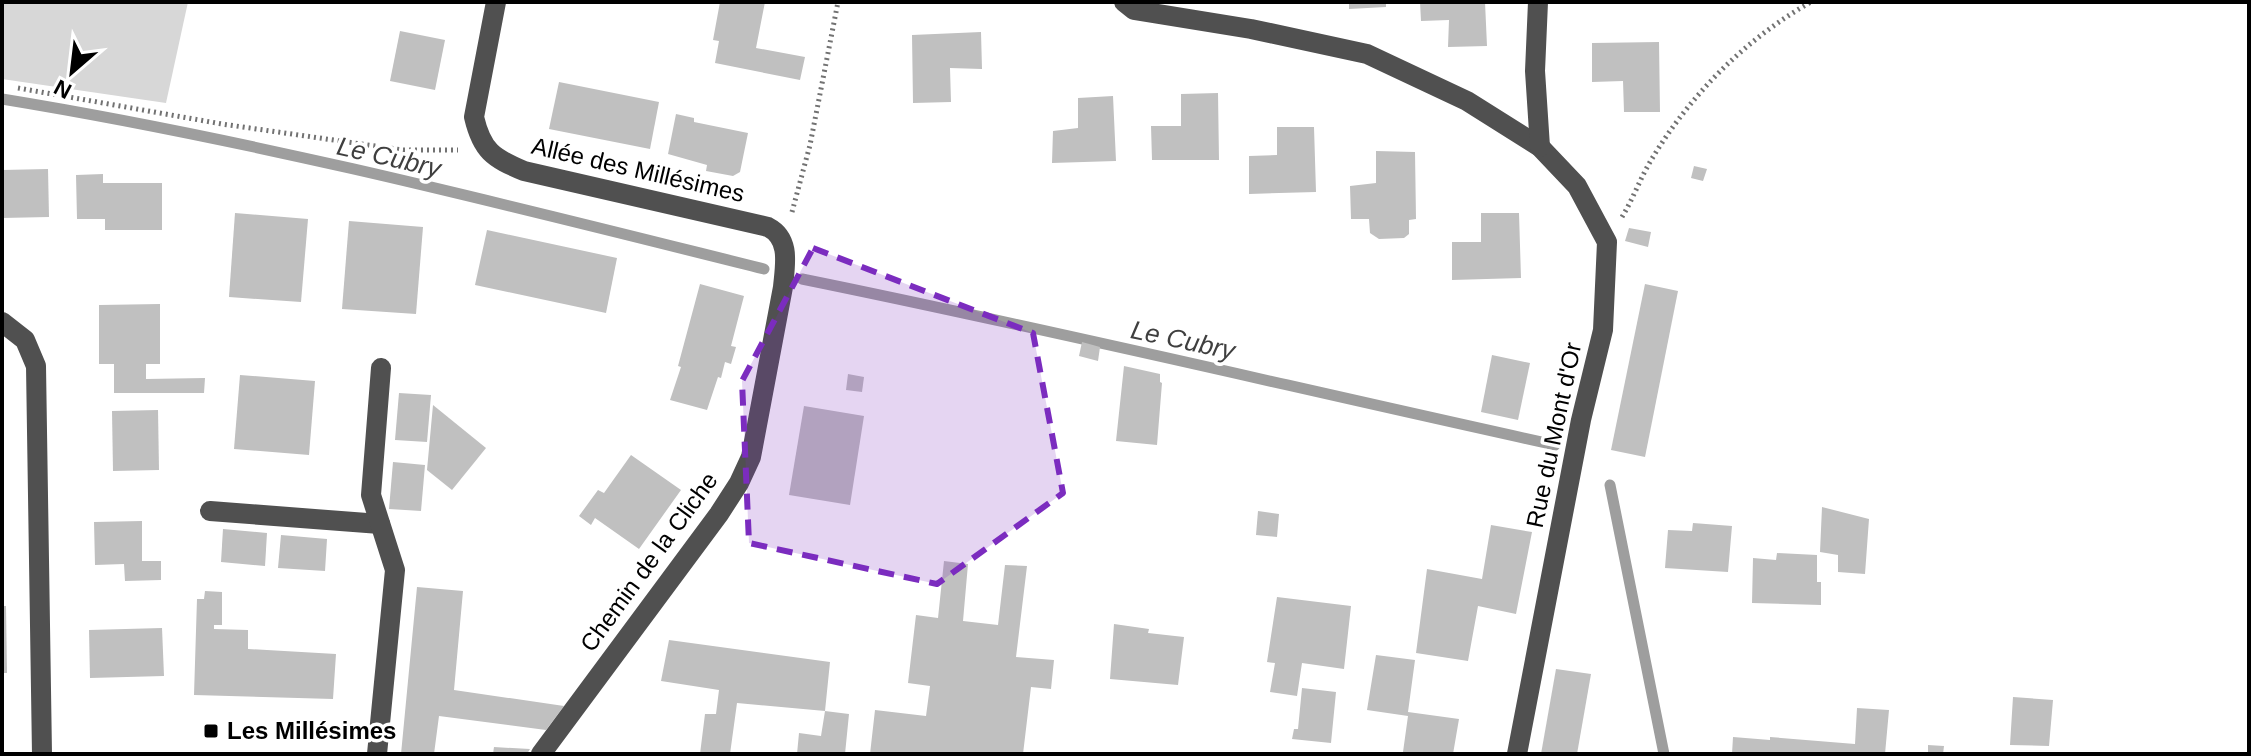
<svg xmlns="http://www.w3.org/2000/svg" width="2251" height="756" font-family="Arial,sans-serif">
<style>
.green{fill:#d7d7d7}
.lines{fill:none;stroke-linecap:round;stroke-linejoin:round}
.stream{stroke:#9e9e9e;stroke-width:11}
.building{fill:#c0c0c0}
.path{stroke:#727272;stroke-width:5;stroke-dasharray:2 4;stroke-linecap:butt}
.minor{stroke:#505050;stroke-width:20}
.marked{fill:#7b2cbf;fill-opacity:0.2;stroke:#7b2cbf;stroke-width:6;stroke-dasharray:16 10;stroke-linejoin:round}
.poi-dot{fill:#000;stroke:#fff;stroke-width:3}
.labels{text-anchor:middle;stroke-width:7;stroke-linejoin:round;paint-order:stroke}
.street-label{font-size:24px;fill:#000;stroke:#fff}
.poi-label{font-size:24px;font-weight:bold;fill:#000;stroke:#fff;text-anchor:start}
.water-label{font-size:26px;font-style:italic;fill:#3f3f3f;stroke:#fff}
</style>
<rect width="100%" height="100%" fill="#fff"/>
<polygon class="green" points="2,2 188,2 166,103 2,79"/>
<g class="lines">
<g class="stream">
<path d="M2,99c257,42 509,107 762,170"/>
<path d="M802,279c252,51 502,111 753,166"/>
<polyline points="1610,485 1664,754"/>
</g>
</g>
<g class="building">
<polygon points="720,2 765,2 756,48 805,57 800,80 715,63 719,41 713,40"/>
<polygon points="1349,2 1386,2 1386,7 1349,9"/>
<polygon points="1420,2 1485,2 1487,46 1448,47 1449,20 1421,21"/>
<polygon points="400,31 445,40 435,90 390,81"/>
<polygon points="981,32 982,69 950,68 951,102 913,103 912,35"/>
<polygon points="1659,42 1660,112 1624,112 1623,81 1592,82 1592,43"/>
<polygon points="559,82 659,102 650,149 549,129"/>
<polygon points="1218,93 1219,160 1152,160 1151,126 1181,126 1181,94"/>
<polygon points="1113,96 1116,161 1052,163 1053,131 1078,128 1078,98"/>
<polygon points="676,114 694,118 694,122 748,133 740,172 733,176 706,171 707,165 668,154"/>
<polygon points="1277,127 1314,127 1316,192 1249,194 1249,156 1277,155"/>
<polygon points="1376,151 1415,152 1416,219 1409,220 1409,234 1404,238 1379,239 1370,233 1369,219 1351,219 1350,186 1376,183"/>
<polygon points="1694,166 1707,169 1703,181 1691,178"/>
<polygon points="48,169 49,217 2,218 2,170"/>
<polygon points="103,174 103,183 162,183 162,230 105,230 105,219 77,219 76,175"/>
<polygon points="235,213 308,219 301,302 229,297"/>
<polygon points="1481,213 1519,213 1521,278 1452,280 1452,242 1481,242"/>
<polygon points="349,221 423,227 416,314 342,309"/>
<polygon points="1629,228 1651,232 1648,247 1625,241"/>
<polygon points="487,230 617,258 606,313 475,285"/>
<polygon points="700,284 744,296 731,346 736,347 731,364 725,362 721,378 718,377 707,410 670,400 681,367 678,366"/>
<polygon points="1645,284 1678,291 1645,457 1611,450"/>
<polygon points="160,304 160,364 146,364 146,379 205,378 204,393 114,393 114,364 99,364 99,305"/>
<polygon points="1082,342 1100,347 1098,361 1079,356"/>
<polygon points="1492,355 1530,363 1518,420 1481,412"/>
<polygon points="1124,366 1160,374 1160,382 1162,383 1157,445 1116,441"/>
<polygon points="848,374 864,377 862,392 846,390"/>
<polygon points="240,375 315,381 309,455 234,449"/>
<polygon points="399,393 431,395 427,442 395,440"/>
<polygon points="433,405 486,448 452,490 427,470"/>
<polygon points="804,406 864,416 850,505 789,495"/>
<polygon points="158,410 159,470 113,471 112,411"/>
<polygon points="631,455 681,490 639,549 595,518 591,525 579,516 598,490 604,493"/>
<polygon points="393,462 425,465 421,511 389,509"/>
<polygon points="1822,507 1869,519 1865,574 1838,572 1838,555 1820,552"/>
<polygon points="1258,511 1279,514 1277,537 1256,535"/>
<polygon points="142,521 142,561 161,561 161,580 125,581 124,564 95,565 94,522"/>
<polygon points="1693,523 1732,526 1728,572 1665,568 1668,530 1692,531"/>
<polygon points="1491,525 1532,532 1516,614 1478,606 1468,661 1416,653 1427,569 1482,579"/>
<polygon points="223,529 267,533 265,566 221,562"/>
<polygon points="281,535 327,539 325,571 278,568"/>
<polygon points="1777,553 1817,555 1817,582 1821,582 1821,605 1752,603 1753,558 1776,560"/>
<polygon points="944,561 968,564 963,621 998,625 1005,565 1027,566 1016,657 1054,660 1051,689 1031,687 1023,754 870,754 875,710 926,716 930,686 908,683 916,615 938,618"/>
<polygon points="417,587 463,591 454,690 564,706 546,730 439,716 434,754 401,754"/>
<polygon points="205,591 222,592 222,625 214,625 214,629 248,630 248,649 336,654 333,699 194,695 197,599 204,599"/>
<polygon points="1277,597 1351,606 1344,669 1302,663 1297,696 1270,692 1275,663 1267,662"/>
<polygon points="2,606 6,606 7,673 2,673"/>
<polygon points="1114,624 1149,629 1148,633 1184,637 1178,685 1110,679"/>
<polygon points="162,628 164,676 90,678 89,630"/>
<polygon points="669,640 830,662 825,711 737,703 730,754 700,754 705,714 716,714 719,690 661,681"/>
<polygon points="1376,655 1415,660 1408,712 1459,719 1453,754 1403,752 1408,716 1367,710"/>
<polygon points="1556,669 1591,674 1577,754 1541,754"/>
<polygon points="1302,688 1336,692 1331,743 1292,739 1294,729 1298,729"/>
<polygon points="2013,697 2053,700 2049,746 2010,745"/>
<polygon points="1857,708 1889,710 1885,754 1732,754 1733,737 1770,740 1770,737 1855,744"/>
<polygon points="825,711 849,714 845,754 797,754 799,733 821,736"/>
<polygon points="1928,745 1944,746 1943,754 1928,754"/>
<polygon points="494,747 530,749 527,754 493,754"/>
</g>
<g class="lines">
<g class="path">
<polyline points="18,88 222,124 403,150 458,150"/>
<polyline points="792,212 810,145 838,2"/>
<path d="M1622,217c11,-18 18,-38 28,-55 39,-66 95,-123 161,-160"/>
</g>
<g class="minor">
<path d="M496,2l-22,115c8,34 19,41 50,54l244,56c23,12 17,38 15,60l-32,170 -12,26 -20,31 -178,240"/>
<polyline points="1124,2 1134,10 1251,29 1367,54 1467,101 1540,147 1577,186 1607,242 1603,330 1581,420 1517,754"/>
<polyline points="1538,2 1535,71 1540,147"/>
<polyline points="2,322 25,340 36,366 42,754"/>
<polyline points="210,511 380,524"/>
<polyline points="377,754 395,570 371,495 381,368"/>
</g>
</g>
<path class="marked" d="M813,248l220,85 30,160 -126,91 -188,-41 -7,-162z"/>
<rect class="poi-dot" x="203" y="723" width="16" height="16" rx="4"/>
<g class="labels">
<g class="street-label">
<text transform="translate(638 170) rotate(13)" y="8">Allée des Millésimes</text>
<text transform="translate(1554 435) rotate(-78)" y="8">Rue du Mont d'Or</text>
<text transform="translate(649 562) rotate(-54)" y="8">Chemin de la Cliche</text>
</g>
<g class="poi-label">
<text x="227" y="739">Les Millésimes</text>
</g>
<g class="water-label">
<text transform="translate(389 157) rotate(13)" y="9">Le Cubry</text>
<text transform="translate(1183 340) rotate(12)" y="9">Le Cubry</text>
</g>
</g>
<rect width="2251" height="756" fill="none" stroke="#000000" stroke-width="8"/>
<g transform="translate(72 72) rotate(208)" stroke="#ffffff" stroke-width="6" paint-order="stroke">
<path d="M0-6L14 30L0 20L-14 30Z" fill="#000000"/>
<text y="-12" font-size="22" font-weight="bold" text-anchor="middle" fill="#000000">N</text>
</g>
</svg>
